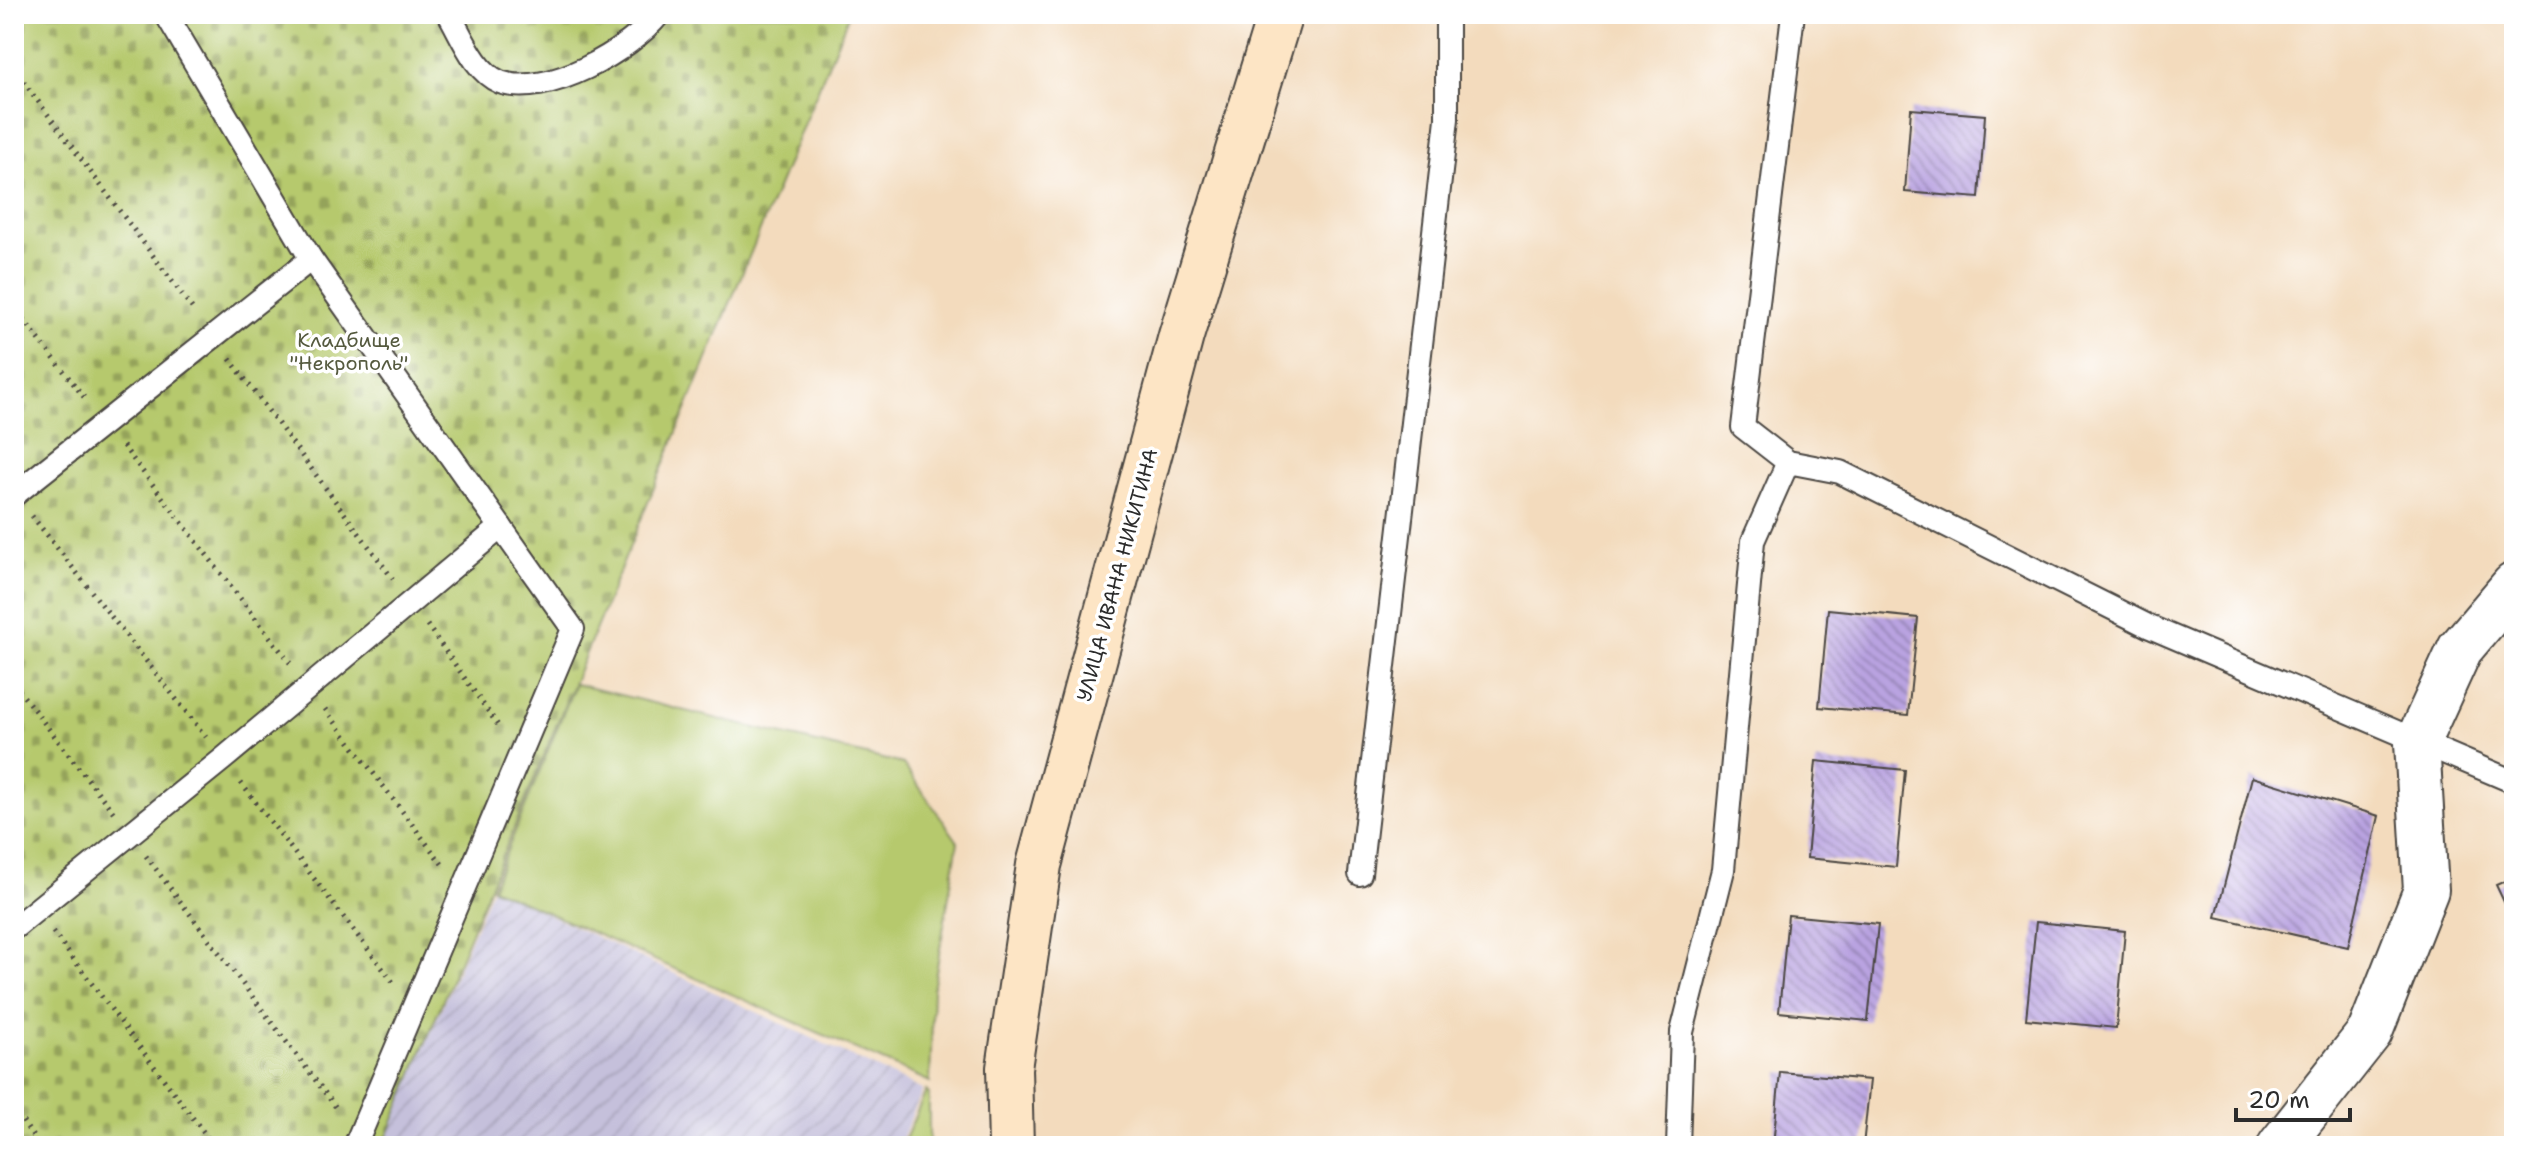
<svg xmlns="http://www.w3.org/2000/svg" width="2528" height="1160" font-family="'Shantell Sans',sans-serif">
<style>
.industrial{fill:url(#industrial-furrows)}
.green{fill:#b6c96d;stroke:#707a4c;stroke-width:2}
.cemetery{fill:url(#cemetery-stones);stroke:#707a4c;stroke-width:2}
.building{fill:url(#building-back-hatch)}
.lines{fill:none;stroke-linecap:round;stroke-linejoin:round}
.lane-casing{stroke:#494541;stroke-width:26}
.street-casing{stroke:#494541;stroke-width:48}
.secondary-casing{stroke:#494541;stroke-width:48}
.path{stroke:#494541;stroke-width:5;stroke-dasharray:2 6;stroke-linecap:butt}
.lane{stroke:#fff;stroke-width:22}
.street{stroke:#fff;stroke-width:44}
.secondary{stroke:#fde5c5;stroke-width:44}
.labels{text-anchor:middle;stroke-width:7;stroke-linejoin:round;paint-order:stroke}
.park-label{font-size:20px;fill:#555a3f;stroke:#fff}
.street-label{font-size:20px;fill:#2b2b2b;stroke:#fff}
</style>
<defs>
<pattern id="industrial-furrows" width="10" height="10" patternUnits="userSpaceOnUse" patternTransform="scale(2)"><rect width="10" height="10" fill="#c5c0db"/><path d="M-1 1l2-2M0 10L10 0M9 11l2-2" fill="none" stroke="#a9a5bc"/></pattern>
<pattern id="cemetery-stones" width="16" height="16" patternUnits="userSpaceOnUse" patternTransform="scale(2)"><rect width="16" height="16" fill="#b6c96d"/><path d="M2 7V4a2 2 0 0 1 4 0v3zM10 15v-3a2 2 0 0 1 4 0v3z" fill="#94a35a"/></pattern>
<pattern id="building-back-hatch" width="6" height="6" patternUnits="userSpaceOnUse" patternTransform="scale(2)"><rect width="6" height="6" fill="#b9a3e1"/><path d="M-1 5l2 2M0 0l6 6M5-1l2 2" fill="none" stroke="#9785b7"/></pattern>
</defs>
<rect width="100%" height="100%" fill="#fff"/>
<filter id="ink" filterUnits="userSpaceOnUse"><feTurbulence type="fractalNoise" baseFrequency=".0125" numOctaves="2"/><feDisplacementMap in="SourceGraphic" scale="16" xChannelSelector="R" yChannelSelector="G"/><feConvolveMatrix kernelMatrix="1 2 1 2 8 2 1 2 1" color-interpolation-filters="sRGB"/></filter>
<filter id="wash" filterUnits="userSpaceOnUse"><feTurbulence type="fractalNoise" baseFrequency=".006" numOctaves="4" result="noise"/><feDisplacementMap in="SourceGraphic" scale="32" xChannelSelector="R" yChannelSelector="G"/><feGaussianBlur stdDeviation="1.8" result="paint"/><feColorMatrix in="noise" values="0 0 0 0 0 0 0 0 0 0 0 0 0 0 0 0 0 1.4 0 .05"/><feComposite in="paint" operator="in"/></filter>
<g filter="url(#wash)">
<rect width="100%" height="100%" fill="#f3dbbd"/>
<polygon class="industrial" points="492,888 923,1090 899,1146 383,1146"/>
<g class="green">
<polygon points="575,684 903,764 958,842 933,990 930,1082 492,888"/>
<polygon points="926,1091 929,1094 929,1146 902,1146"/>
</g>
<polygon class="cemetery" points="14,14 849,14 383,1146 14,1146"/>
<g id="blocks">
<g class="building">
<polygon points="1911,109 1985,115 1979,198 1905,192"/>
<polygon points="1828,609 1918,618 1908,715 1819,707"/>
<polygon points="1816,761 1905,770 1896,867 1807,858"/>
<polygon points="2252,777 2379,816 2348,947 2216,917"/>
<polygon points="2514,877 2514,923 2496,885"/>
<polygon points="1788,915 1878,924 1868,1021 1779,1012"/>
<polygon points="2036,922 2125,931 2116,1028 2026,1019"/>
<polygon points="1780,1072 1870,1080 1863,1146 1773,1146"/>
</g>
</g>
</g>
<g filter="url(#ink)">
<use href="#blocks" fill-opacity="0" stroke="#494541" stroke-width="2"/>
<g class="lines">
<g class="lane-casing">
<g id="lane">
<polyline points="166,14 311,259 573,629 355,1146"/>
<path d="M449,14c13,22 26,58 51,68 46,17 131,-32 159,-68"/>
<polyline points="1793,14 1743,427 1788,462 1840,472 2150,627 2514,782"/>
<polyline points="14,495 311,259"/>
<polyline points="1360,874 1447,119 1447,14"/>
<polyline points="14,928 223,759 501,527"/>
<polyline points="1678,1146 1682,1032 1723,870 1753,541 1788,462"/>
</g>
</g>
<g class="street-casing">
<polyline id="street" points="2280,1146 2370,1032 2426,890 2417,743 2460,649 2514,585"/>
</g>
<g class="secondary-casing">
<polyline id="secondary" points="1011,1146 1009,1068 1039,865 1181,336 1280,14"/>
</g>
<g class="path">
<polyline points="14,69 195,312"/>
<polyline points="14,307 87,401"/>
<polyline points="230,359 393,579"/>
<polyline points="123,446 290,663"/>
<polyline points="32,516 206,737"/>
<polyline points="427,625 500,728"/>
<polyline points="14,684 114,813"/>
<polyline points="325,709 442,864"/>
<polyline points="241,783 393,982"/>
<polyline points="146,856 338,1110"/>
<polyline points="53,932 214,1146"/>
<polyline points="14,1108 39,1146"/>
</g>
<use href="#lane" class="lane"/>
<use href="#street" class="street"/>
<use href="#secondary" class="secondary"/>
</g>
</g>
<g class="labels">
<g class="park-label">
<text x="349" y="347">Кладбище<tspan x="349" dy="23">"Некрополь"</tspan></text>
</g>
<g class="street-label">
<text transform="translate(1117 575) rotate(-75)" y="7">УЛИЦА ИВАНА НИКИТИНА</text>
</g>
</g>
<rect width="2528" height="1160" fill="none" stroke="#fff" stroke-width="48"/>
<path d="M2236 1108v12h114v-12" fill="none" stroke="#2b2b2b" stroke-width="4"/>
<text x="2248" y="1108" font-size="24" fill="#2b2b2b" stroke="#ffffff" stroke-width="6" paint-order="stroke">20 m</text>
</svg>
